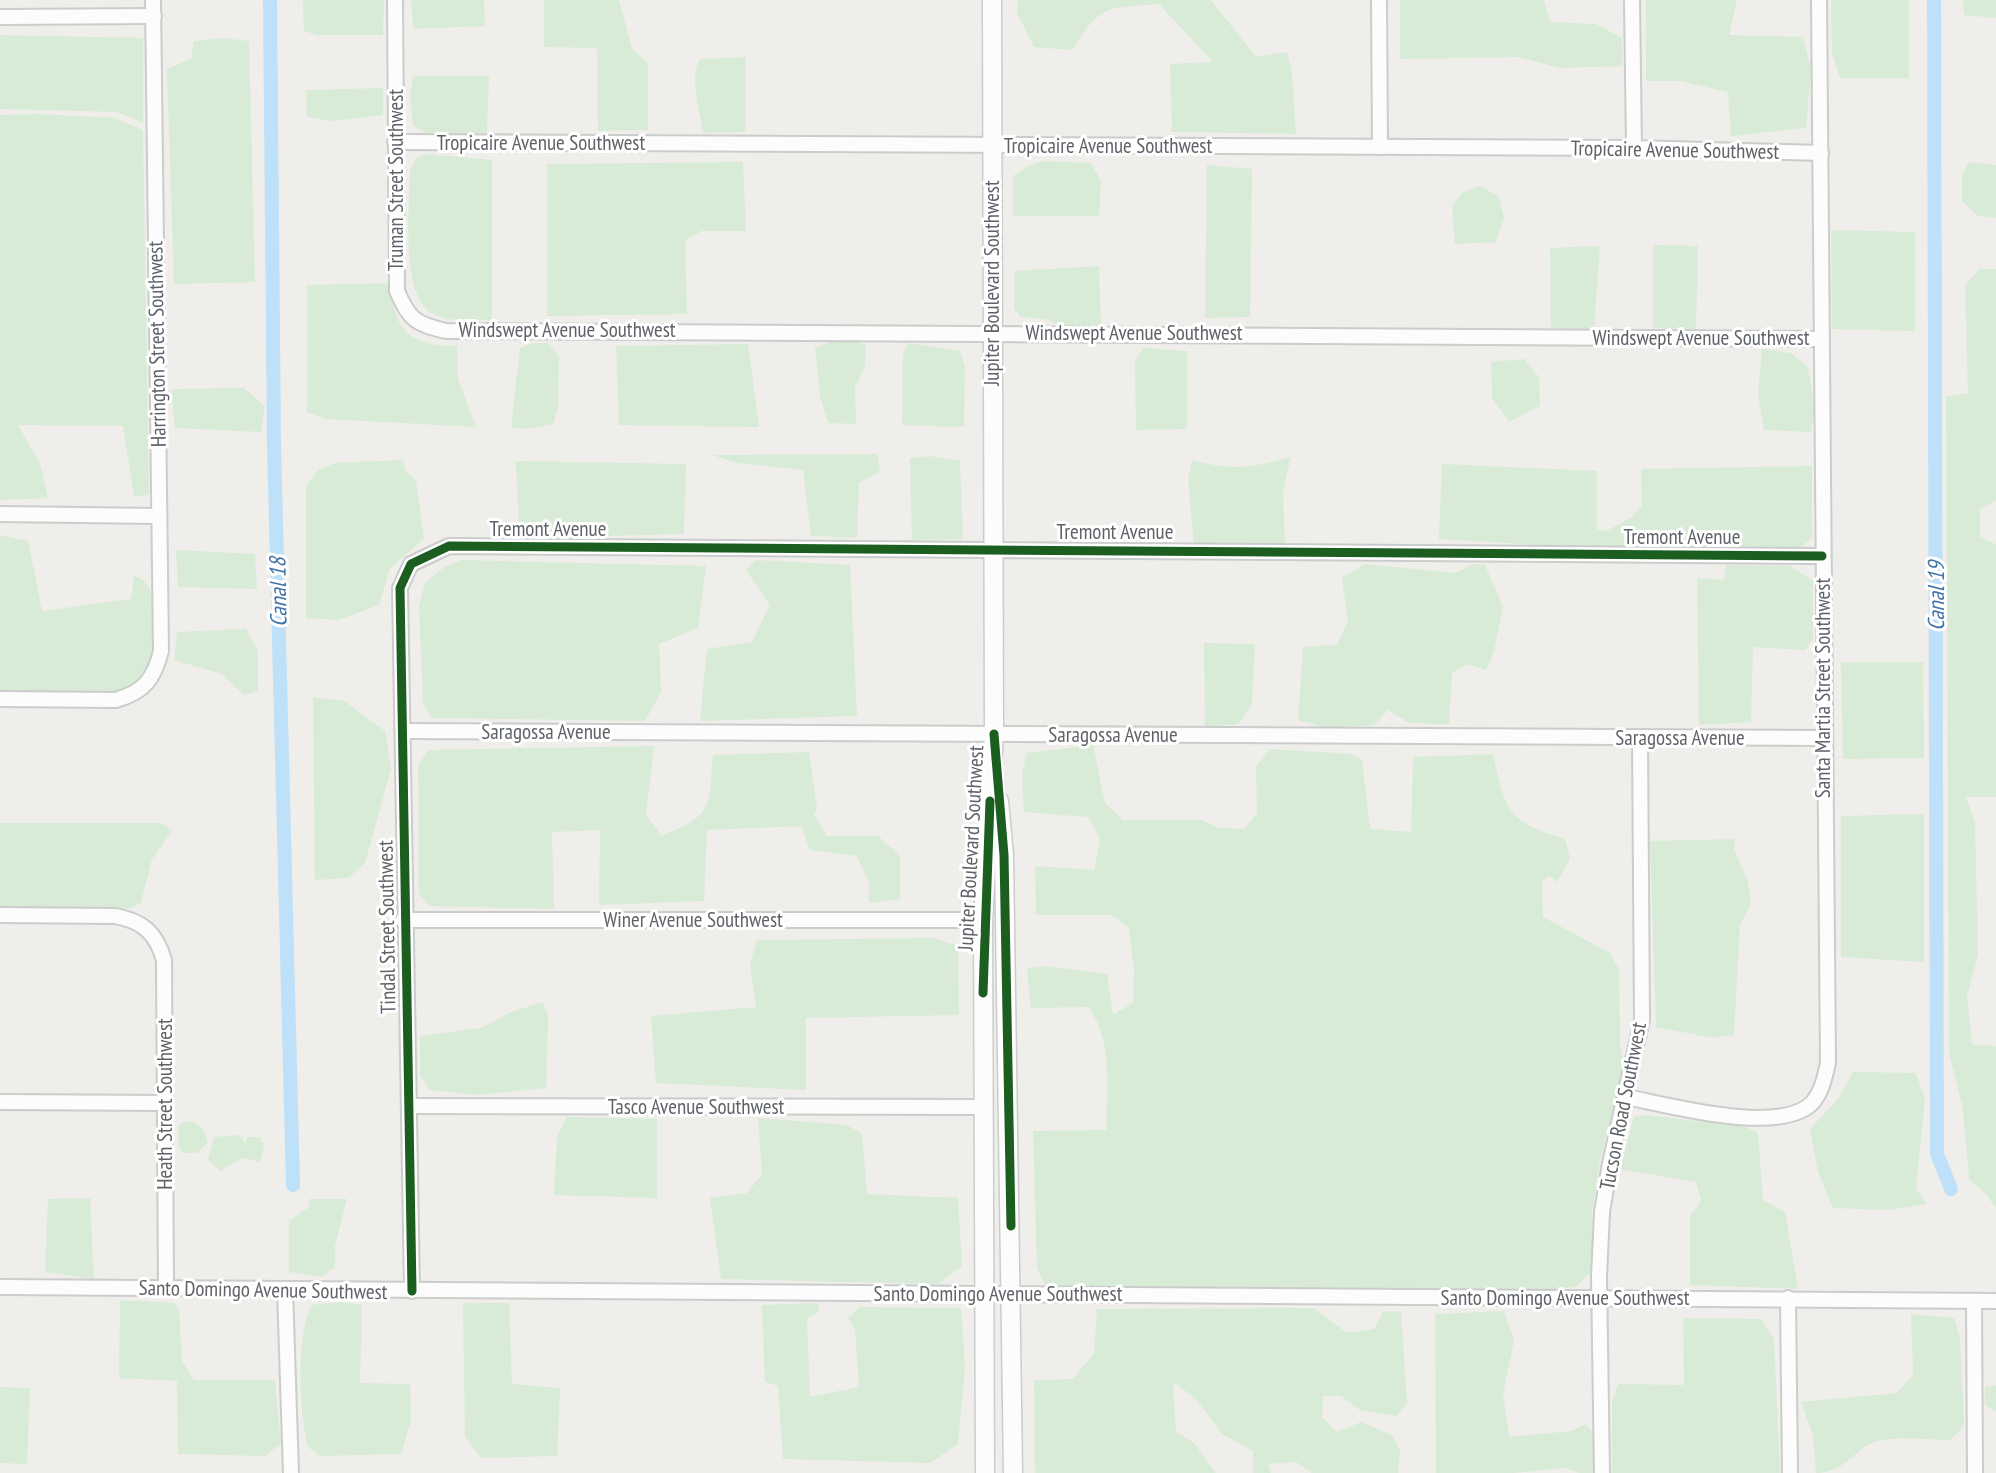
<svg xmlns="http://www.w3.org/2000/svg" width="1996" height="1473" font-family="'PT Sans Narrow',sans-serif">
<style>
.green{fill:#d8ebd6}
.lines{fill:none;stroke-linecap:round;stroke-linejoin:round}
.canal{stroke:#bfe0f9;stroke-width:14}
.minor-casing{stroke:#cbcccc;stroke-width:18}
.tertiary-casing{stroke:#cbcccc;stroke-width:21}
.minor{stroke:#fdfcfc;stroke-width:14}
.tertiary{stroke:#fdfcfc;stroke-width:18}
.cycleway-casing{stroke:#fff;stroke-width:13}
.cycleway{stroke:#1b5e20;stroke-width:9}
.labels{text-anchor:middle;stroke-width:6;stroke-linejoin:round;paint-order:stroke}
.street-label{font-size:21px;fill:#5f6368;stroke:#fff}
.water-label{font-size:23px;font-style:italic;fill:#4174aa;stroke:#fff}
</style>
<rect width="100%" height="100%" fill="#efeeea"/>
<g class="green">
<polygon points="303,0 384,0 383,35 317,35 304,31"/>
<polygon points="411,0 484,0 485,26 413,29"/>
<polygon points="544,0 619,0 632,49 648,63 648,130 598,131 597,48 544,47"/>
<path d="M1018,0h193l45,57 31,-5 5,21 4,61 -124,-2 -2,-68 43,-2 -54,-58c-53,4 -58,0 -87,46l-38,-3 -17,-34z"/>
<polygon points="1400,0 1544,0 1550,22 1596,24 1622,38 1622,66 1560,68 1518,57 1400,59"/>
<polygon points="1646,0 1737,0 1729,35 1803,37 1811,69 1806,128 1731,136 1728,92 1680,81 1646,81"/>
<polygon points="1831,0 1909,0 1909,78 1840,78 1832,53"/>
<polygon points="1963,0 1996,0 1996,18 1964,15"/>
<polygon points="0,35 143,38 143,123 117,112 0,109"/>
<polygon points="223,38 249,41 255,282 174,284 167,69 191,59 194,41"/>
<path d="M746,57l-1,75 -41,1c-4,-18 -15,-59 -4,-74z"/>
<polygon points="413,76 489,76 487,133 427,134 413,125 410,96"/>
<polygon points="383,88 383,115 331,121 307,117 306,90"/>
<polygon points="39,114 114,118 143,130 149,495 134,496 123,426 18,425 40,464 48,498 0,500 0,115"/>
<path d="M428,154l64,6v160c-20,0 -41,3 -59,-6 -34,-18 -23,-111 -23,-145l8,-12z"/>
<polygon points="1043,161 1091,163 1101,181 1099,216 1013,216 1013,176 1028,166"/>
<polygon points="743,162 746,231 701,231 685,241 687,314 547,316 547,164"/>
<polygon points="1969,162 1996,165 1996,218 1978,216 1962,201 1962,175"/>
<polygon points="1207,165 1252,169 1250,317 1205,318"/>
<polygon points="1480,186 1499,197 1504,218 1496,242 1455,244 1452,206 1463,192"/>
<polygon points="1831,230 1915,232 1915,331 1832,329"/>
<polygon points="1653,245 1698,246 1696,329 1653,328"/>
<polygon points="1600,246 1594,329 1551,328 1550,248"/>
<polygon points="1099,266 1101,325 1060,326 1046,319 1021,317 1014,309 1015,271"/>
<polygon points="1979,269 1996,269 1996,500 1980,510 1980,538 1996,544 1996,797 1966,797 1975,822 1978,954 1967,996 1972,1045 1996,1046 1996,1208 1984,1192 1969,1179 1963,1109 1949,1053 1946,397 1968,393 1965,286"/>
<path d="M390,283c4,48 19,63 67,63l1,33 18,48 -150,-8 -19,-7v-127z"/>
<polygon points="829,342 858,342 866,346 865,366 855,387 856,424 828,423 820,395 815,348"/>
<polygon points="533,343 548,343 559,356 558,407 553,424 527,429 511,427 520,348"/>
<polygon points="908,343 960,351 965,366 964,427 902,425 903,356"/>
<polygon points="748,344 759,427 619,425 616,346"/>
<polygon points="1143,348 1187,351 1187,429 1136,430 1135,362"/>
<polygon points="1762,349 1791,353 1808,367 1815,408 1811,432 1764,430 1758,395"/>
<polygon points="1524,359 1539,377 1540,406 1509,422 1492,398 1491,362"/>
<polygon points="244,388 265,406 261,432 175,428 171,389"/>
<polygon points="877,454 880,471 859,483 857,538 811,536 803,470 737,463 712,455"/>
<polygon points="930,456 960,461 963,539 912,540 910,458"/>
<path d="M1291,457l-8,34 2,55 -91,-1 -6,-66 4,-19c41,11 60,8 99,-3z"/>
<polygon points="403,460 405,470 416,481 424,539 390,568 379,605 338,620 306,618 306,487 318,470 335,463"/>
<polygon points="516,461 686,464 684,534 530,538 519,528"/>
<polygon points="1442,464 1597,471 1597,529 1606,531 1631,518 1642,506 1641,469 1812,466 1812,538 1800,547 1555,546 1439,539"/>
<path d="M0,535l28,6 14,70 89,-12 3,-23c33,8 18,72 14,96l-29,19 -119,2z"/>
<polygon points="176,550 255,554 257,589 178,587"/>
<polygon points="461,560 706,566 698,628 659,644 661,692 645,721 432,718 423,703 419,606 425,583 443,568"/>
<polygon points="756,560 850,565 857,716 700,721 707,649 752,642 770,605 746,570"/>
<polygon points="1365,564 1456,573 1472,564 1485,565 1503,607 1494,651 1486,670 1467,664 1452,673 1449,724 1409,723 1388,710 1374,725 1328,728 1298,720 1303,647 1337,645 1348,621 1342,578"/>
<polygon points="1726,565 1790,566 1813,581 1813,639 1805,650 1753,647 1751,722 1699,725 1697,578 1724,580"/>
<polygon points="246,629 258,650 258,691 244,695 222,674 174,660 177,632"/>
<polygon points="1204,643 1255,644 1252,704 1238,724 1205,727"/>
<polygon points="1841,662 1923,662 1924,758 1843,759"/>
<polygon points="313,697 344,701 385,731 391,769 365,863 348,878 315,880"/>
<path d="M1093,745l12,58 18,17h79l17,8 25,1 13,-16 -1,-46 14,-18 81,5 11,6 8,69 41,3 2,-75 80,-3c12,56 15,69 72,85l5,20 -13,23 -8,-7 -7,7 1,35 67,36 9,17 1,74 5,23 -24,88 -9,57 2,56 -18,19 -32,3 -498,-3 -9,-19 -4,-137 73,-1c1,-38 7,-92 -18,-123l-57,1 -4,-40 16,-2 64,8 6,41 20,-12 1,-33 -5,-42 -18,-13h-75l-1,-49 59,4 6,-31 -12,-22 -64,-5 -2,-39 5,-20z"/>
<path d="M654,746l-8,69 16,21c53,-23 46,-26 51,-81l96,-3 8,56 -3,7 13,21h51l22,20v43l-31,4v-20l-12,-27 -47,-6 -9,-24 -94,4 -3,71 -105,4 1,-75 -48,2 2,77 -123,-3 -12,-11 -1,-130 11,-15z"/>
<polygon points="1924,814 1924,962 1841,957 1841,816"/>
<polygon points="0,823 161,823 172,831 152,859 141,903 128,909 0,908"/>
<polygon points="1735,839 1734,850 1748,882 1751,904 1740,925 1734,1035 1713,1038 1656,1027 1650,841"/>
<polygon points="933,938 958,946 959,1015 806,1018 806,1090 656,1083 651,1016 756,1007 750,964 757,940"/>
<polygon points="543,1002 548,1016 546,1088 477,1095 430,1090 420,1076 420,1036 481,1028 511,1012"/>
<polygon points="1853,1072 1916,1073 1925,1099 1916,1189 1927,1204 1888,1210 1833,1208 1818,1172 1810,1129 1838,1099"/>
<polygon points="1645,1115 1746,1127 1758,1133 1763,1200 1785,1212 1798,1289 1690,1285 1690,1216 1701,1201 1696,1182 1620,1169 1634,1117"/>
<polygon points="567,1117 657,1119 657,1198 554,1195 557,1136"/>
<polygon points="758,1118 847,1125 862,1134 867,1194 958,1198 962,1266 938,1284 721,1279 710,1198 747,1193 762,1174"/>
<polygon points="184,1122 194,1122 203,1130 208,1142 197,1153 184,1153 179,1148 178,1126"/>
<polygon points="239,1135 246,1144 247,1137 260,1137 264,1146 260,1162 242,1158 221,1171 208,1160 214,1137"/>
<polygon points="90,1198 94,1279 45,1272 48,1199"/>
<polygon points="309,1199 347,1199 335,1246 335,1267 322,1277 289,1272 289,1221 309,1207"/>
<polygon points="120,1300 174,1303 179,1311 182,1361 194,1380 275,1380 281,1443 265,1456 178,1454 177,1381 119,1378"/>
<path d="M340,1302l22,3 -2,78 50,1 1,36 -10,34 -81,2 -12,-9c-9,-38 -12,-107 3,-142z"/>
<polygon points="463,1303 509,1303 512,1384 560,1388 557,1456 481,1458 465,1437"/>
<polygon points="818,1303 819,1312 807,1318 810,1397 859,1387 855,1328 848,1318 860,1307 961,1308 965,1366 958,1444 930,1463 783,1459 778,1386 765,1382 762,1305"/>
<polygon points="1314,1308 1347,1333 1374,1329 1383,1312 1401,1311 1407,1403 1396,1416 1360,1410 1341,1396 1323,1396 1322,1417 1337,1432 1361,1422 1392,1435 1400,1450 1398,1473 1312,1473 1296,1462 1268,1464 1271,1473 1253,1473 1253,1451 1222,1434 1195,1398 1173,1382 1176,1432 1194,1443 1216,1473 1035,1473 1034,1380 1073,1379 1094,1353 1097,1309"/>
<polygon points="1504,1311 1514,1341 1503,1394 1509,1437 1571,1431 1586,1424 1595,1436 1595,1473 1579,1473 1565,1468 1514,1473 1436,1473 1435,1314"/>
<path d="M1911,1314l43,4 6,21 4,87 -14,14c-22,0 -50,-4 -72,1 -21,4 -32,32 -62,32l-3,-37 -12,-34 96,-9 16,-18z"/>
<polygon points="1683,1318 1761,1319 1774,1339 1780,1473 1612,1473 1612,1401 1618,1384 1684,1385"/>
<polygon points="1996,1385 1996,1412 1985,1405 1985,1387"/>
<polygon points="0,1387 30,1388 27,1464 0,1463"/>
</g>
<g class="lines">
<g class="canal">
<polyline points="270,0 274,445 293,1185"/>
<polyline points="1934,0 1937,1154 1951,1189"/>
</g>
<g class="minor-casing">
<g id="minor">
<path d="M395,0l2,291c12,29 19,33 49,40l1376,8"/>
<polyline points="1379,0 1380,147"/>
<polyline points="1632,0 1634,148"/>
<polyline points="0,17 154,16"/>
<polyline points="395,142 1634,148 1821,153"/>
<polyline points="0,514 159,516"/>
<path d="M0,699l116,1c28,-8 38,-21 45,-49l-8,-651"/>
<polyline points="403,731 1823,738"/>
<path d="M0,915l115,1c28,5 41,17 49,44l2,328"/>
<polyline points="403,920 983,920"/>
<path d="M1626,1097c42,8 153,39 186,6 10,-11 13,-27 16,-40l-9,-1063"/>
<polyline points="0,1102 165,1103"/>
<polyline points="409,1106 982,1107"/>
<polyline points="0,1287 1996,1301"/>
<polyline points="285,1290 291,1473"/>
<polyline points="412,1291 400,588 411,564 449,546 1822,556"/>
<polyline points="1788,1298 1790,1473"/>
<polyline points="1974,1302 1975,1473"/>
<polyline points="1602,1473 1599,1277 1602,1212 1610,1163 1642,1020 1640,738"/>
</g>
</g>
<g class="tertiary-casing">
<g id="tertiary">
<polyline points="999,801 1004,855 1013,1473"/>
<polyline points="985,1473 983,920 994,734 992,0"/>
</g>
</g>
<use href="#minor" class="minor"/>
<use href="#tertiary" class="tertiary"/>
<g class="cycleway-casing">
<g id="cycleway">
<polyline points="994,734 1004,855 1011,1226"/>
<polyline points="983,993 990,801"/>
<polyline points="412,1291 400,588 411,564 449,546 1822,556"/>
</g>
</g>
<use href="#cycleway" class="cycleway"/>
</g>
<g class="labels">
<g class="street-label">
<text x="541" y="150">Tropicaire Avenue Southwest</text>
<text x="1108" y="153">Tropicaire Avenue Southwest</text>
<text transform="translate(1675 150) rotate(1)" y="7">Tropicaire Avenue Southwest</text>
<text transform="translate(396 180) rotate(-90)" y="7">Truman Street Southwest</text>
<text transform="translate(992 283) rotate(-90)" y="7">Jupiter Boulevard Southwest</text>
<text x="567" y="337">Windswept Avenue Southwest</text>
<text x="1134" y="340">Windswept Avenue Southwest</text>
<text x="1701" y="345">Windswept Avenue Southwest</text>
<text transform="translate(157 344) rotate(-91)" y="7">Harrington Street Southwest</text>
<text x="548" y="536">Tremont Avenue</text>
<text x="1115" y="539">Tremont Avenue</text>
<text x="1682" y="544">Tremont Avenue</text>
<text transform="translate(1823 688) rotate(-90)" y="7">Santa Martia Street Southwest</text>
<text x="546" y="739">Saragossa Avenue</text>
<text x="1113" y="742">Saragossa Avenue</text>
<text x="1680" y="745">Saragossa Avenue</text>
<text transform="translate(971 848) rotate(-87)" y="7">Jupiter Boulevard Southwest</text>
<text x="693" y="927">Winer Avenue Southwest</text>
<text transform="translate(387 927) rotate(-91)" y="7">Tindal Street Southwest</text>
<text transform="translate(165 1104) rotate(-90)" y="7">Heath Street Southwest</text>
<text transform="translate(1623 1106) rotate(-79)" y="7">Tucson Road Southwest</text>
<text x="696" y="1114">Tasco Avenue Southwest</text>
<text transform="translate(263 1290) rotate(1)" y="7">Santo Domingo Avenue Southwest</text>
<text x="998" y="1301">Santo Domingo Avenue Southwest</text>
<text x="1565" y="1305">Santo Domingo Avenue Southwest</text>
</g>
<g class="water-label">
<text transform="translate(278 592) rotate(-91)" y="8">Canal 18</text>
<text transform="translate(1936 596) rotate(-90)" y="8">Canal 19</text>
</g>
</g>
</svg>
